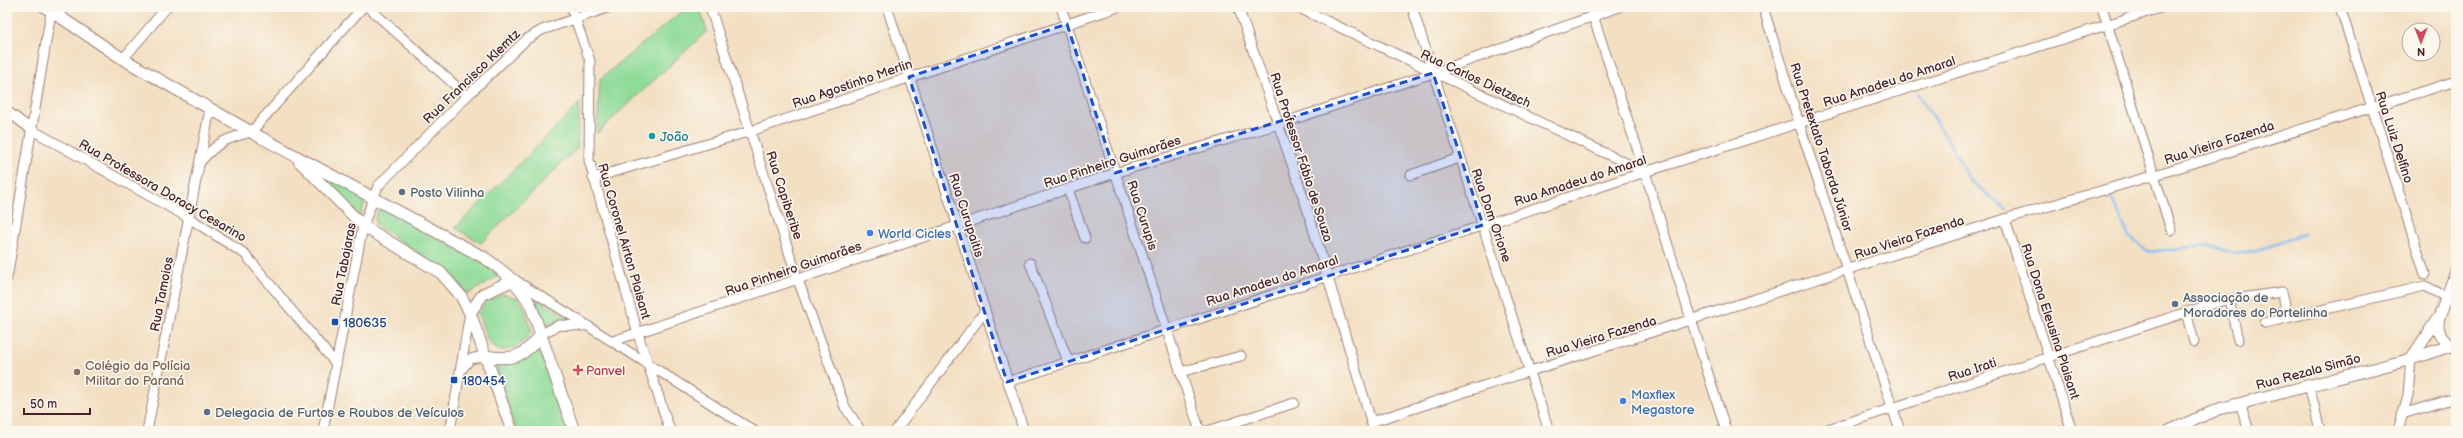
<svg xmlns="http://www.w3.org/2000/svg" width="2463" height="438" font-family="'Balsamiq Sans',sans-serif">
<style>
.green{fill:#8fdb99;stroke:#6c7d62}
.lines{fill:none;stroke-linecap:round;stroke-linejoin:round}
.stream{stroke:#7ebcf1;stroke-width:2.5}
.minor-casing{stroke:#9e7f76;stroke-width:11}
.major-casing{stroke:#9e7f76;stroke-width:13}
.minor{stroke:#fff;stroke-width:9}
.major{stroke:#fff;stroke-width:11}
.marked{fill:#1d4ed8;fill-opacity:0.2;stroke:#1d4ed8;stroke-width:3;stroke-dasharray:8 5;stroke-linejoin:round}
.culture-dot{fill:#0f9aa8;stroke:#fbf7ec;stroke-width:1.5}
.service-dot{fill:#5c6f8a;stroke:#fbf7ec;stroke-width:1.5}
.shop-dot{fill:#3f7fe0;stroke:#fbf7ec;stroke-width:1.5}
.transit-dot{fill:#1a4fb4;stroke:#fbf7ec;stroke-width:1.5}
.health-dot{fill:#e0444e;stroke:#fbf7ec;stroke-width:1.5}
.education-dot{fill:#8d6e63;stroke:#fbf7ec;stroke-width:1.5}
.labels{text-anchor:middle;stroke-width:3.5;stroke-linejoin:round;paint-order:stroke}
.street-label{font-size:13px;fill:#4a1f2b;stroke:#fbf7ec}
.culture-label{font-size:13px;fill:#0d838f;stroke:#fbf7ec;text-anchor:start}
.service-label{font-size:13px;fill:#4e5e75;stroke:#fbf7ec;text-anchor:start}
.shop-label{font-size:13px;fill:#366cbe;stroke:#fbf7ec;text-anchor:start}
.transit-label{font-size:13px;fill:#164399;stroke:#fbf7ec;text-anchor:start}
.education-label{font-size:13px;fill:#785e54;stroke:#fbf7ec;text-anchor:start}
.health-label{font-size:13px;fill:#be3a42;stroke:#fbf7ec;text-anchor:start}
</style>
<rect width="100%" height="100%" fill="#fbf7ec"/>
<filter id="ink" filterUnits="userSpaceOnUse"><feTurbulence type="fractalNoise" baseFrequency=".025" numOctaves="2"/><feDisplacementMap in="SourceGraphic" scale="8" xChannelSelector="R" yChannelSelector="G"/><feConvolveMatrix kernelMatrix="1 2 1 2 8 2 1 2 1" color-interpolation-filters="sRGB"/></filter>
<filter id="wash" filterUnits="userSpaceOnUse"><feTurbulence type="fractalNoise" baseFrequency=".012" numOctaves="4" result="noise"/><feDisplacementMap in="SourceGraphic" scale="16" xChannelSelector="R" yChannelSelector="G"/><feGaussianBlur stdDeviation="0.9" result="paint"/><feColorMatrix in="noise" values="0 0 0 0 0 0 0 0 0 0 0 0 0 0 0 0 0 1.4 0 .05"/><feComposite in="paint" operator="in"/></filter>
<g filter="url(#wash)">
<rect width="100%" height="100%" fill="#f3dfc2"/>
<g class="green">
<polygon points="687,7 699,7 707,31 597,133 600,79"/>
<polygon points="580,103 577,148 481,243 455,228"/>
<polygon points="311,167 366,197 360,216"/>
<polygon points="383,209 395,217 397,216 484,264 499,276 468,294 452,275 376,225 375,218 378,210"/>
<path d="M503,294l15,4 6,9 8,24c-8,13 -32,30 -44,10 -4,-8 -6,-18 -10,-27l9,-13z"/>
<polygon points="533,296 574,321 558,322 544,327"/>
<path d="M538,345l30,86h-52l-21,-69c18,0 31,-2 43,-17z"/>
</g>
<g class="lines">
<g class="stream">
<polyline points="1917,93 1953,148 1969,180 2006,209"/>
<polyline points="2110,195 2129,237 2149,252 2207,245 2233,253 2256,251 2304,234"/>
</g>
</g>
</g>
<g filter="url(#ink)">
<g class="lines">
<g class="minor-casing">
<g id="minor">
<polyline points="368,7 467,96"/>
<polyline points="571,7 590,61 589,160 638,334 670,431"/>
<polyline points="710,7 798,280 845,407 861,431"/>
<polyline points="887,7 1024,431"/>
<polyline points="1061,7 1200,431"/>
<polyline points="1238,7 1307,208 1374,431"/>
<polyline points="1297,7 1645,172"/>
<polyline points="1412,7 1549,431"/>
<polyline points="1590,7 1645,172 1726,431"/>
<polyline points="1763,7 1799,123 1900,431"/>
<polyline points="2102,7 2171,230"/>
<polyline points="2340,7 2425,274"/>
<polyline points="123,59 167,7"/>
<polyline points="7,111 32,130 189,218 245,254 336,364"/>
<path d="M200,162c18,-20 25,-23 51,-30l112,-125"/>
<polyline points="1411,175 1459,158"/>
<polyline points="593,178 751,131 1118,7"/>
<polyline points="1068,189 1085,238"/>
<polyline points="2005,219 2072,431"/>
<polyline points="1030,263 1068,361"/>
<polyline points="7,278 51,12"/>
<polyline points="515,280 754,431"/>
<polyline points="2229,300 2238,340"/>
<polyline points="2186,312 2194,342"/>
<polyline points="2265,323 2425,286 2445,296"/>
<polyline points="541,334 559,325 583,326"/>
<polyline points="613,341 1115,173 1279,124 1433,73 1619,7"/>
<polyline points="462,369 470,359 485,356"/>
<polyline points="1180,372 1241,356"/>
<polyline points="1007,382 1645,172 2163,7"/>
<polyline points="2309,385 2320,431"/>
<polyline points="2240,403 2249,431"/>
<polyline points="2402,414 2456,398"/>
<polyline points="1371,422 2005,219 2155,175 2456,81"/>
<polyline points="147,431 210,109"/>
<polyline points="323,431 363,226 378,186 467,96 527,39 542,30 610,7"/>
<polyline points="450,431 470,313"/>
<polyline points="895,431 985,311"/>
<polyline points="1208,431 1294,403"/>
<polyline points="1822,431 2221,301 2282,292 2288,316"/>
<polyline points="2398,431 2408,395 2411,359"/>
</g>
</g>
<g class="major-casing">
<g id="major">
<path d="M45,7l78,52 128,73 234,126c20,14 34,26 46,48l43,125"/>
<polyline points="299,161 363,226 441,273 461,296 470,313 512,431"/>
<polyline points="470,313 483,294 514,280"/>
<path d="M2439,317c-3,12 2,22 12,28"/>
<path d="M485,356c28,5 40,1 56,-22"/>
<polyline points="2411,359 2440,315 2456,272"/>
<polyline points="2169,431 2219,409 2411,359 2456,344"/>
</g>
</g>
<use href="#minor" class="minor"/>
<use href="#major" class="major"/>
</g>
</g>
<path class="marked" d="M1067,24l48,149 318,-100 50,152 -476,157 -98,-305z"/>
<circle class="culture-dot" cx="652" cy="136" r="4"/>
<g class="service-dot">
<circle cx="402" cy="192" r="4"/>
<circle cx="2175" cy="304" r="4"/>
<circle cx="207" cy="412" r="4"/>
</g>
<g class="shop-dot">
<circle cx="870" cy="233" r="4"/>
<circle cx="1623" cy="401" r="4"/>
</g>
<g class="transit-dot">
<rect x="331" y="318" width="8" height="8" rx="2"/>
<rect x="450" y="376" width="8" height="8" rx="2"/>
</g>
<path class="health-dot" d="M576 364h4v4h4v4h-4v4h-4v-4h-4v-4h4z"/>
<circle class="education-dot" cx="77" cy="372" r="4"/>
<g class="labels">
<g class="street-label">
<text transform="translate(471 76) rotate(-44)" y="5">Rua Francisco Klemtz</text>
<text transform="translate(1476 78) rotate(25)" y="5">Rua Carlos Dietzsch</text>
<text transform="translate(1889 81) rotate(-18)" y="5">Rua Amadeu do Amaral</text>
<text transform="translate(852 83) rotate(-19)" y="5">Rua Agostinho Merlin</text>
<text transform="translate(2395 137) rotate(72)" y="5">Rua Luiz Delfino</text>
<text transform="translate(2219 142) rotate(-18)" y="5">Rua Vieira Fazenda</text>
<text transform="translate(1822 147) rotate(72)" y="5">Rua Pretextato Taborda Júnior</text>
<text transform="translate(1302 157) rotate(72)" y="5">Rua Professor Fábio de Souza</text>
<text transform="translate(1112 161) rotate(-18)" y="5">Rua Pinheiro Guimarães</text>
<text transform="translate(1580 180) rotate(-18)" y="5">Rua Amadeu do Amaral</text>
<text transform="translate(163 190) rotate(30)" y="5">Rua Professora Doracy Cesarino</text>
<text transform="translate(785 195) rotate(72)" y="5">Rua Capiberibe</text>
<text transform="translate(967 215) rotate(72)" y="5">Rua Curupaitis</text>
<text transform="translate(1143 215) rotate(72)" y="5">Rua Curupis</text>
<text transform="translate(1492 215) rotate(71)" y="5">Rua Dom Orione</text>
<text transform="translate(1909 237) rotate(-18)" y="5">Rua Vieira Fazenda</text>
<text transform="translate(625 241) rotate(74)" y="5">Rua Coronel Airton Plaisant</text>
<text transform="translate(343 264) rotate(-79)" y="5">Rua Tabajaras</text>
<text transform="translate(793 268) rotate(-19)" y="5">Rua Pinheiro Guimarães</text>
<text transform="translate(1272 280) rotate(-18)" y="5">Rua Amadeu do Amaral</text>
<text transform="translate(161 294) rotate(-79)" y="5">Rua Tamoios</text>
<text transform="translate(2051 321) rotate(72)" y="5">Rua Dona Eleusina Plaisant</text>
<text transform="translate(1601 336) rotate(-17)" y="5">Rua Vieira Fazenda</text>
<text transform="translate(1972 369) rotate(-18)" y="5">Rua Irati</text>
<text transform="translate(2308 371) rotate(-15)" y="5">Rua Rezala Simão</text>
</g>
<g class="culture-label">
<text x="660" y="141">João</text>
</g>
<g class="service-label">
<text x="410" y="197">Posto Vilinha</text>
<text x="2183" y="302">Associação de<tspan x="2183" dy="15">Moradores do Portelinha</tspan></text>
<text x="215" y="417">Delegacia de Furtos e Roubos de Veículos</text>
</g>
<g class="shop-label">
<text x="878" y="238">World Cicles</text>
<text x="1631" y="399">Maxflex<tspan x="1631" dy="15">Megastore</tspan></text>
</g>
<g class="transit-label">
<text x="343" y="327">180635</text>
<text x="462" y="385">180454</text>
</g>
<g class="education-label">
<text x="85" y="370">Colégio da Polícia<tspan x="85" dy="15">Militar do Paraná</tspan></text>
</g>
<g class="health-label">
<text x="586" y="375">Panvel</text>
</g>
</g>
<rect width="2463" height="438" fill="none" stroke="#fbf7ec" stroke-width="24"/>
<g transform="translate(2421 42) rotate(180)"><circle r="19" fill="#fbf7ec" stroke="#b4a19f"/>
<path d="M0-3L7 15L0 10L-7 15Z" fill="#d1495b"/>
<text y="-6" font-size="11" font-weight="bold" text-anchor="middle" fill="#4a1f2b">N</text>
</g>
<path d="M24 408v6h66v-6" fill="none" stroke="#4a1f2b" stroke-width="2"/>
<text x="30" y="408" font-size="12" fill="#4a1f2b" stroke="#fbf7ec" stroke-width="3" paint-order="stroke">50 m</text>
</svg>
